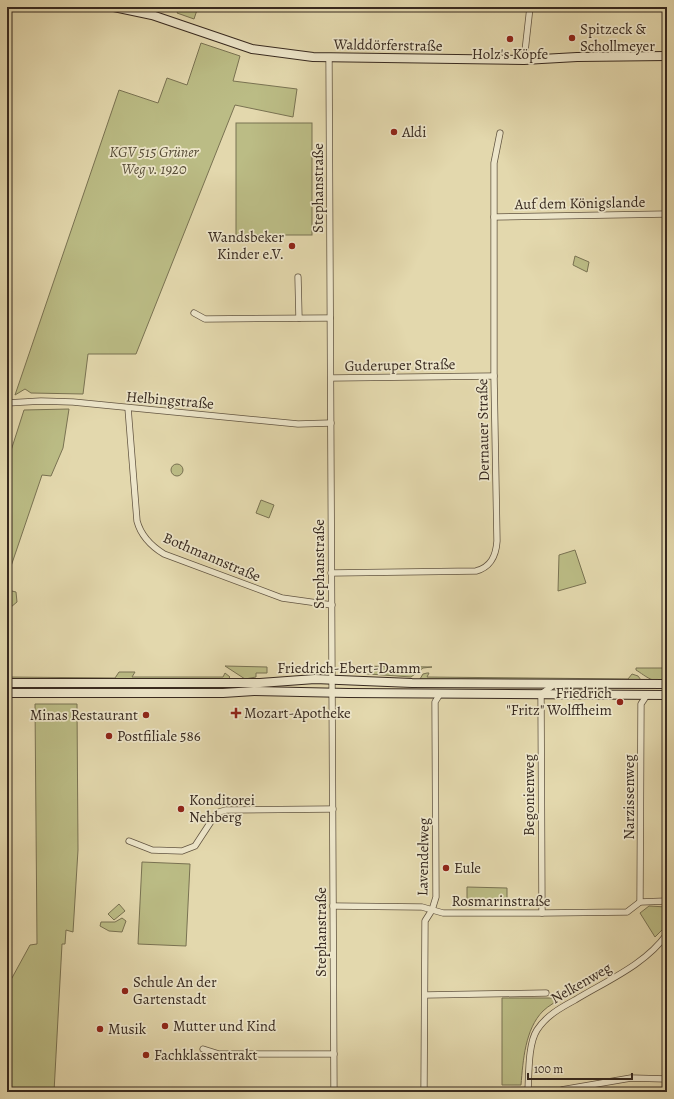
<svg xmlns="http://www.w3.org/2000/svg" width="674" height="1099" font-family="Alegreya,serif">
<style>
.green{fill:#bbbc85;stroke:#797252}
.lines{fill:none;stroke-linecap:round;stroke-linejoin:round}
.street-casing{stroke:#625542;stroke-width:7}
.secondary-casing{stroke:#37291f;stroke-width:10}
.street{stroke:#ede6ca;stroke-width:5.5}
.secondary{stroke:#ede6ca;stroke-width:8}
.poi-dot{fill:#8f2418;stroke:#ede6ca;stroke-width:1.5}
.labels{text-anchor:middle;stroke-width:3.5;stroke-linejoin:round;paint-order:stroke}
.poi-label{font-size:15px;fill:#37291f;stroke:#ede6ca;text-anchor:start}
.street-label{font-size:15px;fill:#37291f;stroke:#ede6ca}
.park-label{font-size:15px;font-style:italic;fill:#584e38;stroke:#ede6ca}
</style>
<rect width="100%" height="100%" fill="#e3d8ad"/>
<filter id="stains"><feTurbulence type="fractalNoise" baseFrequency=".005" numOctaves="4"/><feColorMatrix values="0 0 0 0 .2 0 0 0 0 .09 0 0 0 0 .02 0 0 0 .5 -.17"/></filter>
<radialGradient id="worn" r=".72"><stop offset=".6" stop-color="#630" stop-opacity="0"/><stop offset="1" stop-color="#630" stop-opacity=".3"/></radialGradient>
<g class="green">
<polygon points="180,7 198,7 194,19 177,13"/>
<polygon points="201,43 240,56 233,81 297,89 293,117 235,105 136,354 88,354 83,394 31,393 25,389 15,395 119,90 158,103 167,78 187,85"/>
<rect x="236" y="123" width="76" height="112"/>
<polygon points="575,256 589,262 587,272 573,265"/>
<polygon points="69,409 63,448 51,476 42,475 7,578 7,463 24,410"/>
<circle cx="177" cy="470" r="6"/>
<polygon points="261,500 274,505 269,518 256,513"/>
<polygon points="575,550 586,583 558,591 559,555"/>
<polygon points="12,591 16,592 17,602 11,607 7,608 7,595"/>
<polygon points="225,666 267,667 267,673 256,673 256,677 245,679"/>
<polygon points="357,666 432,667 423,668 411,677 355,673"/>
<path d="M636,668h31v9c-12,9 -21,-1 -31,-7z"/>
<polygon points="119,672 135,672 132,677 223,677 225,673 230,677 228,679 7,680 7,677 115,678"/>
<polygon points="427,673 429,673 427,677 628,679 632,674 638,676 641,680 420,679 423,674"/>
<polygon points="35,704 77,704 78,850 73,932 66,930 65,944 62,944 54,1092 7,1092 7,987 30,945 37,944"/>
<polygon points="142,862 190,864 186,946 138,944"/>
<polygon points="467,887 507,888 507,901 467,901"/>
<polygon points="119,904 125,911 114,920 108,914"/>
<polygon points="649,906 667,907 667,925 655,937 640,913"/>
<polygon points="122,918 126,921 122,932 109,931 100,926 101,922 115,922"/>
<path d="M502,998h59c-5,4 -13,8 -18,13 -18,18 -20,50 -22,74h-19z"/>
</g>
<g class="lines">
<g class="street-casing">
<g id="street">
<polyline points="329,58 334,1092"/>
<polyline points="524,60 530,7"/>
<polyline points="494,217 667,214"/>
<polyline points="298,277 299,318"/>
<polyline points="194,313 205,319 330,318"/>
<polyline points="331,378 494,376"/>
<polyline points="7,403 41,401 73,402 298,424 331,423"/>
<path d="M128,408l9,113c4,15 14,25 27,33l118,44 50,7"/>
<path d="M331,573l145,-2c15,-4 20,-15 21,-30l-3,-165v-213l6,-30"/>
<polyline points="129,841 152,850 182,851 195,846 214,817 219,812 226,810 333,809"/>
<polyline points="640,902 641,704 647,695"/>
<polyline points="333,906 422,907 443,913 542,913 627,912 640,902 667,901"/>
<polyline points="542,913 541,694 555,684"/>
<polyline points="425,995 546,993"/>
<polyline points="203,1049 219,1054 334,1054"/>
<path d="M528,1090c1,-16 0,-46 9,-60 9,-14 23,-22 38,-30 31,-19 70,-35 92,-66"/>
<polyline points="386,1092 561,1090 631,1078 667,1079"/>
<polyline points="424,1092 425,921 432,910 436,897 435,702 440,694"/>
</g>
</g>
<g class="secondary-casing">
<g id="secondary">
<polyline points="114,7 152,15 252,49 313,57 524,60 577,57 667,56"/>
<polyline points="7,683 260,683 315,679 412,683 667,684"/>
<polyline points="7,693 223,693 254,691 348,693 667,695"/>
</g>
</g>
<use href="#street" class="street"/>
<use href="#secondary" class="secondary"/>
</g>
<g class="poi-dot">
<circle cx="572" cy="38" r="4"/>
<circle cx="510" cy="39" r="4"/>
<circle cx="394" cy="132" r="4"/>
<circle cx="292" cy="246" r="4"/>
<circle cx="620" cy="702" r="4"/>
<path d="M234 707h4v4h4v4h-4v4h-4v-4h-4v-4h4z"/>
<circle cx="146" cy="715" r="4"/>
<circle cx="109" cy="736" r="4"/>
<circle cx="181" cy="809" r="4"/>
<circle cx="446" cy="868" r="4"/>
<circle cx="125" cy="991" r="4"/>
<circle cx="165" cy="1026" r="4"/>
<circle cx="100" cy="1029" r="4"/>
<circle cx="146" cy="1055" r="4"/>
</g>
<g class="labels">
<g class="poi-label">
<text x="580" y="34">Spitzeck &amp;<tspan x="580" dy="17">Schollmeyer</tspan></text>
<text x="510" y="59" text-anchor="middle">Holz's Köpfe</text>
<text x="402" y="137">Aldi</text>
<text x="284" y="242" text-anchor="end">Wandsbeker<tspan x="284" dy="17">Kinder e.V.</tspan></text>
<text x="612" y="698" text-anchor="end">Friedrich<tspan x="612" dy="17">"Fritz" Wolffheim</tspan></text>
<text x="244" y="718">Mozart-Apotheke</text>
<text x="138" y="720" text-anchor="end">Minas Restaurant</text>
<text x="117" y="741">Postfiliale 586</text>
<text x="189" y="805">Konditorei<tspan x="189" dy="17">Nehberg</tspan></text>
<text x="454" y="873">Eule</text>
<text x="133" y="987">Schule An der<tspan x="133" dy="17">Gartenstadt</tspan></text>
<text x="173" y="1031">Mutter und Kind</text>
<text x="108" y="1034">Musik</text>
<text x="154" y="1060">Fachklassentrakt</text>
</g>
<g class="street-label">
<text transform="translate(388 45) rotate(1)" y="5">Walddörferstraße</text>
<text transform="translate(318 188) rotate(-90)" y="5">Stephanstraße</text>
<text transform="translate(580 203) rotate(-1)" y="5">Auf dem Königslande</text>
<text transform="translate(400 365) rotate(-1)" y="5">Guderuper Straße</text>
<text transform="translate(170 400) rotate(5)" y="5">Helbingstraße</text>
<text transform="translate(483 430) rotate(-91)" y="5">Dernauer Straße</text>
<text transform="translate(212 557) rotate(23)" y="5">Bothmannstraße</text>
<text transform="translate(319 564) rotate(-90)" y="5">Stephanstraße</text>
<text x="349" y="673">Friedrich-Ebert-Damm</text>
<text transform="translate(529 795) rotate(-90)" y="5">Begonienweg</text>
<text transform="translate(629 797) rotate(-90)" y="5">Narzissenweg</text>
<text transform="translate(423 857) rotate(-89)" y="5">Lavendelweg</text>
<text x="501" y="906">Rosmarinstraße</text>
<text transform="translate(321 932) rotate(-90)" y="5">Stephanstraße</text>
<text transform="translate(581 983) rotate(-30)" y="5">Nelkenweg</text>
</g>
<g class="park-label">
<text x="154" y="157">KGV 515 Grüner<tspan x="154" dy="17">Weg v. 1920</tspan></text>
</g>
</g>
<rect width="674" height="1099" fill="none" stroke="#e3d8ad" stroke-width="24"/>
<rect x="8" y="8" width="658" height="1083" fill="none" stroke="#37291f" stroke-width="2"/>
<rect x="12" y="12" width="650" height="1075" fill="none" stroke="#37291f"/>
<path d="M528 1073v6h104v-6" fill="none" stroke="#37291f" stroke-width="2"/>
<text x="534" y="1073" font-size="12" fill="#37291f" stroke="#ede6ca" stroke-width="3" paint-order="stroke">100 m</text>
<rect width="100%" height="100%" filter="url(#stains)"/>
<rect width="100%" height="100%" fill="url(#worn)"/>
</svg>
